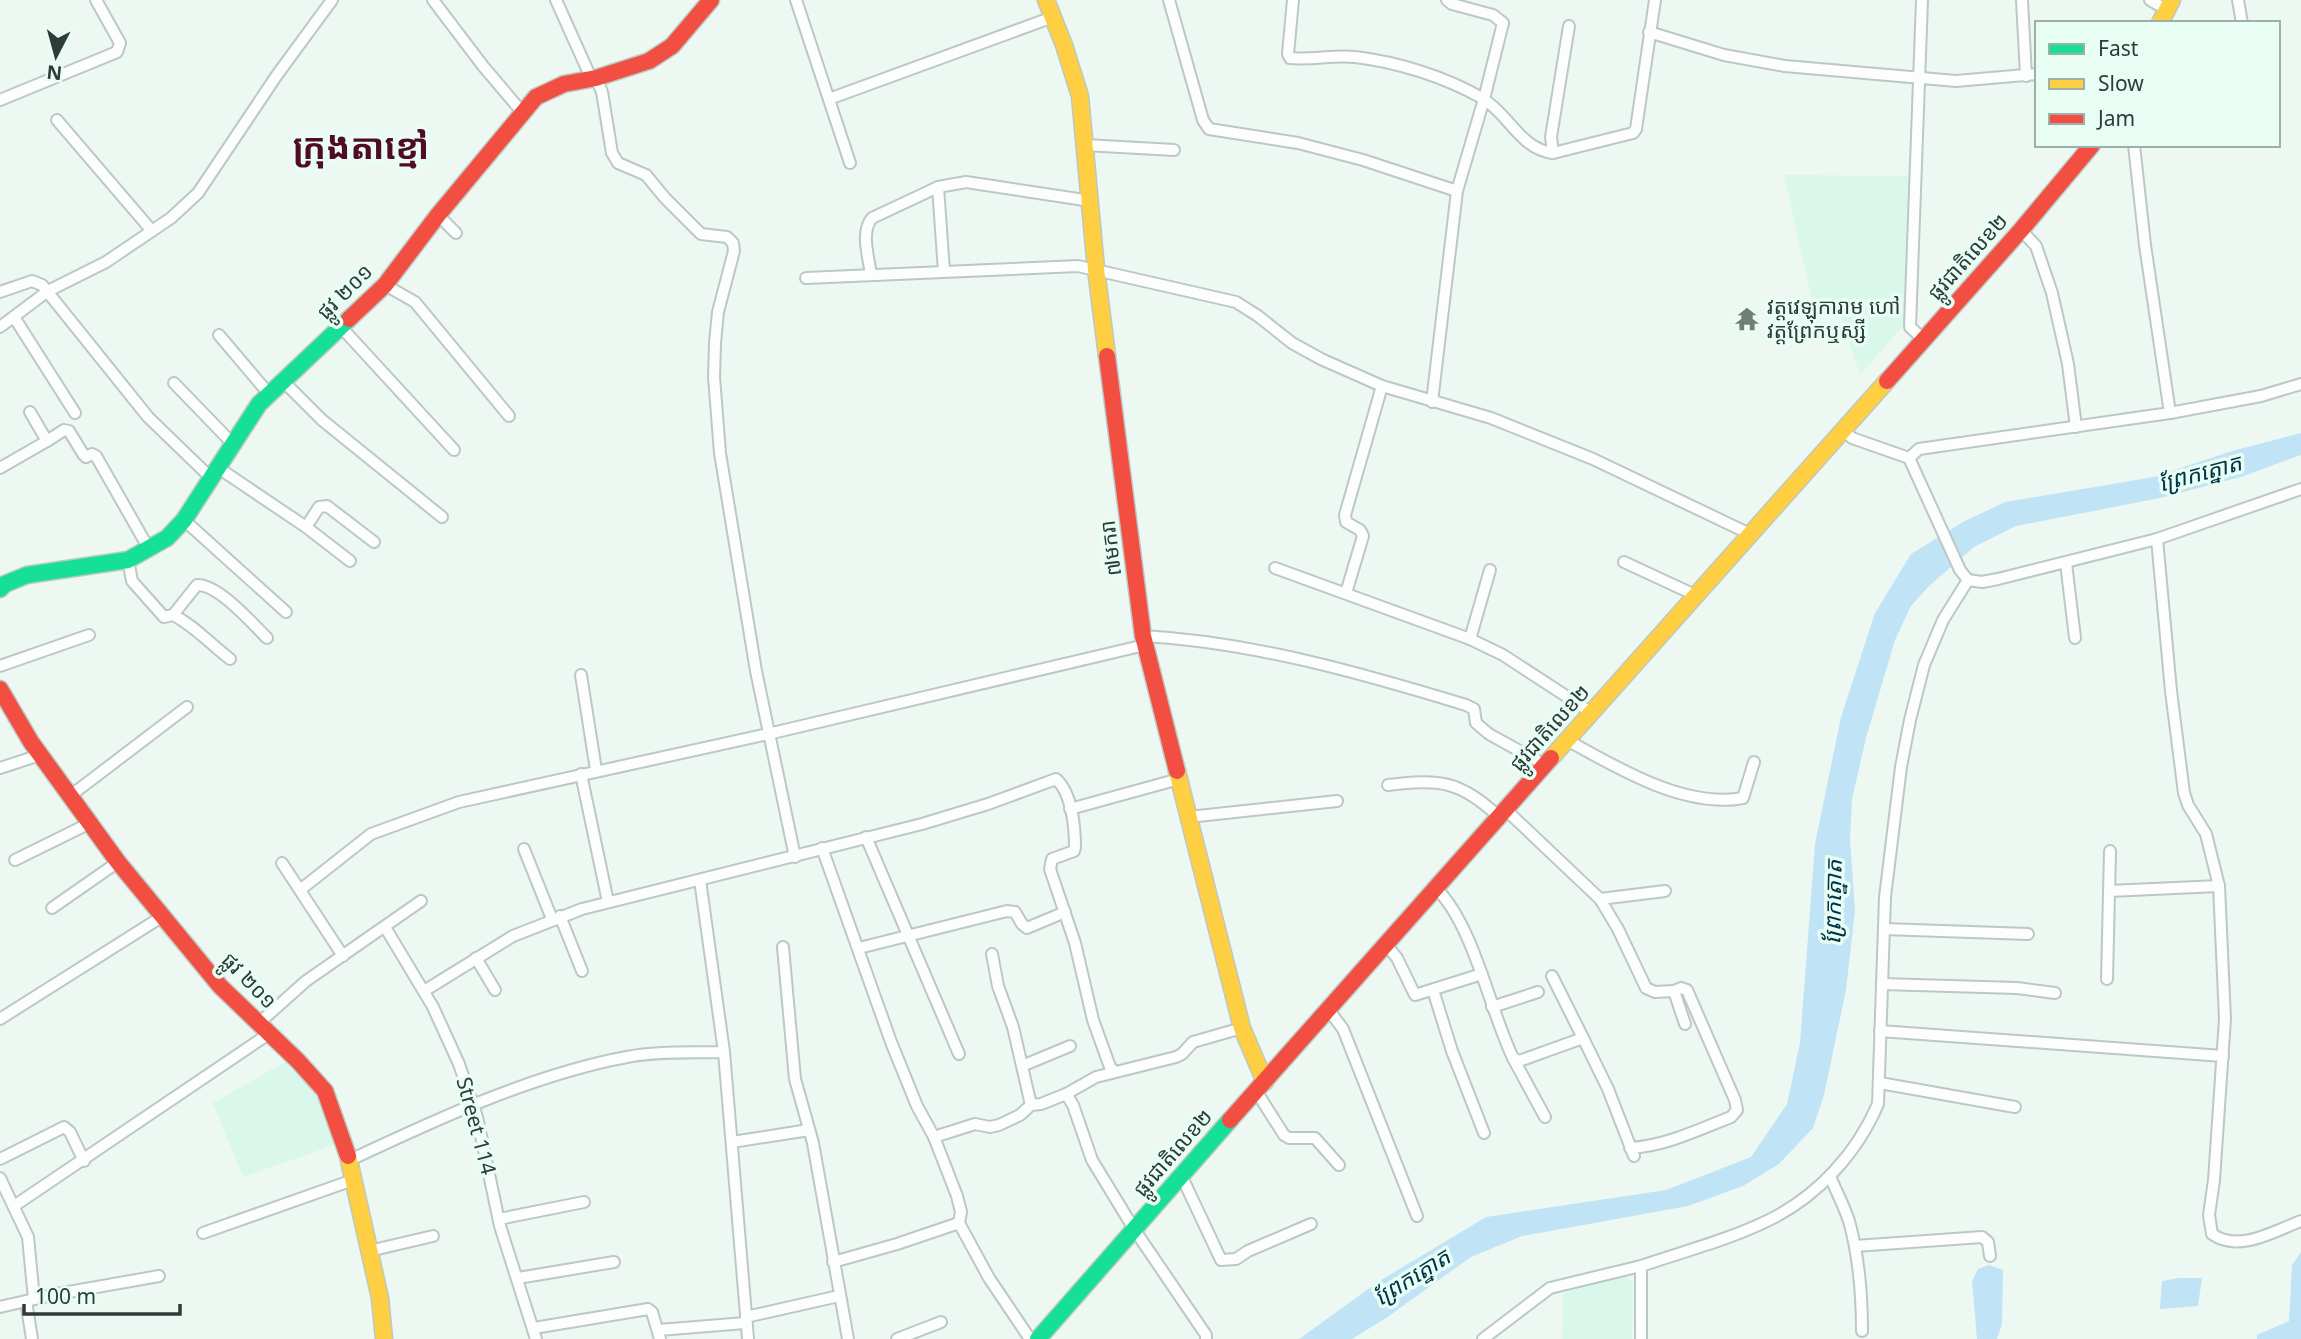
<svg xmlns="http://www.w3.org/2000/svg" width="2301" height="1339" font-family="'Noto Sans','Noto Sans Khmer',sans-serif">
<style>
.built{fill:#daf7eb}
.water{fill:#c0e4f6}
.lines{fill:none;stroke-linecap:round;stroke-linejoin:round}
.street-casing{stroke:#bcc8c3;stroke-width:14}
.fast-casing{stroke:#bcc8c3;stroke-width:19}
.slow-casing{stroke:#bcc8c3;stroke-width:19}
.jam-casing{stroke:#bcc8c3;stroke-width:19}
.street{stroke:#fcfefd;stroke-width:10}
.fast{stroke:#16e098;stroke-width:16}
.slow{stroke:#ffcf43;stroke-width:16}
.jam{stroke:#f24e42;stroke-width:16}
.labels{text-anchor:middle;stroke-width:7;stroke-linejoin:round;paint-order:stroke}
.street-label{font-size:21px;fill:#2d3c36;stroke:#e8fdf4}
.poi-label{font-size:21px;fill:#2d3c36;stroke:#e8fdf4;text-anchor:start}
.water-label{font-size:23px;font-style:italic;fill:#003348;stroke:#e8fdf4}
.town-label{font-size:35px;font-weight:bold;fill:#510c23;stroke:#e8fdf4}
</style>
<rect width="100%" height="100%" fill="#edf8f3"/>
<g class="built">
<polygon points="1784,175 1911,176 1904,325 1860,375 1836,303 1814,310"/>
<polygon points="285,1062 316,1094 334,1145 243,1177 213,1103"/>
<polygon points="1626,1276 1633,1282 1632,1339 1562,1339 1563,1293"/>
</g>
<g class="water">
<polygon points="2301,433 2301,455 2241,477 2160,498 2016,526 1974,547 1930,585 1911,606 1895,640 1866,738 1852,799 1850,839 1855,911 1846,990 1824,1095 1813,1128 1779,1164 1743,1186 1688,1206 1522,1236 1471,1257 1386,1318 1352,1339 1299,1339 1378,1282 1486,1217 1666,1190 1751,1157 1787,1104 1800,1043 1815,844 1841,717 1875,613 1911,554 1963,522 2005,502 2154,477 2232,451"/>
<polygon points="2301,1252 2301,1339 2257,1339 2257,1335 2289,1321 2292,1265"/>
<polygon points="1989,1265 2003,1270 2002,1324 1997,1339 1977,1339 1972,1281 1978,1269"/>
<polygon points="2179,1278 2202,1278 2198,1306 2160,1309 2162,1281"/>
</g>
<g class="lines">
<g class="street-casing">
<g id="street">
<polyline points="433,0 483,66 522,112"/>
<polyline points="556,0 591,78"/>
<polyline points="796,0 850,163"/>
<polyline points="1169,0 1203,120 1209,129 1298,143 1363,160 1457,191"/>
<path d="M1293,0l-5,54 2,4c21,2 43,-3 65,-1 43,5 90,20 127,41 27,16 38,51 71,55l80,-20 3,-4 19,-129"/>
<polyline points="1922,0 1910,327 1923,339"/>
<polyline points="2022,0 2026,76"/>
<polyline points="2150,0 2167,10"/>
<polyline points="2238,0 2242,23"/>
<polyline points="1649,32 1724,55 1785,66 1956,81 2037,74"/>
<polyline points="596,78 602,92 612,153 618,163 646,175 665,198 701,234 727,237 733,243 734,251 718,312 715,343 714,377 720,453 756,671 795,857"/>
<polyline points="829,99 1053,17"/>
<polyline points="0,100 117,52 120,43 96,0"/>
<polyline points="57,120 152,231"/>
<polyline points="1085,145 1174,150"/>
<polyline points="2134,145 2145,245 2170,413"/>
<polyline points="1553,153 1551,137 1569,26"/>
<polyline points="438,215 456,233"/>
<polyline points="2021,230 2036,246 2052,293 2068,364 2076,427"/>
<polyline points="944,271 938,187 966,182 1091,201"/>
<path d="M871,275c-2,-17 -11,-43 1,-57l66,-31"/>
<polyline points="806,278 1078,266 1236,302 1258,316 1292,343 1321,359 1382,386 1491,418 1593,459 1750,534"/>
<polyline points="385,285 415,302 509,416"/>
<polyline points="0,292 32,281 42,285 148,417 210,477"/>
<polyline points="14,317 75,413"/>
<polyline points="0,327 48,291 106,262 171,218 198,193 277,75 332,0"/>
<polyline points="341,327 454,450"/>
<polyline points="219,335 269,394"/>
<polyline points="283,381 322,420 442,517"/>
<polyline points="174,383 232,443"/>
<polyline points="1432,402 1457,191 1484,99 1503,23 1493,15 1452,4 1447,0"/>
<polyline points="30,412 47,441 64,430 69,431 83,454 86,457 92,454 96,456 149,549"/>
<polyline points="1909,458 1919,449 2170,413 2261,396 2301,384"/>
<polyline points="217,467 306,527 350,561"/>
<polyline points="0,468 47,441"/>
<polyline points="184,520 286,612"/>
<polyline points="306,527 319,507 327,506 374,542"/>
<path d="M2157,539l14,152 13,102 4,12 18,29 13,52 6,133 -11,161 -5,35 3,19c27,19 62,-3 89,-13"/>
<path d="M128,560l4,21 32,36 9,-2c22,11 37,29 57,44"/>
<polyline points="1624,562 1695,595"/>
<polyline points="2066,563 2075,638"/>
<polyline points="1275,568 1470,639 1503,655 1592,713"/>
<polyline points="1968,580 1982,582 1998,579 2157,539 2301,489"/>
<polyline points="1346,593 1363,536 1360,530 1346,522 1345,515 1382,386"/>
<path d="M173,615l24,-30c21,-1 55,38 70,53"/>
<path d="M1143,636c110,6 218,37 323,69l8,4 2,14 13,11 56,31"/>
<polyline points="1470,639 1490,570"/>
<polyline points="0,666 89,635"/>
<polyline points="581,675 596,770"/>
<path d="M1567,740c49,27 117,69 176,58l11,-36"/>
<polyline points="0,768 40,755"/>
<polyline points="581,774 608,902"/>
<path d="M1388,785c51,-6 72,-5 111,32"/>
<polyline points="70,796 187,707"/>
<polyline points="1070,809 1179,779"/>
<polyline points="1505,809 1600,899 1618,929 1646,988 1655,992 1674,991 1685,1024"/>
<polyline points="1189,817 1337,801"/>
<polyline points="866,837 959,1054"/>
<polyline points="822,848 891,1042 917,1106 934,1137 957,1196 961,1212 959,1223 989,1278 1030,1339"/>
<polyline points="524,849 552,919"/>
<polyline points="15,860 90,823"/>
<polyline points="282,863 343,956"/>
<polyline points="700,880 724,1052 748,1339"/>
<path d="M1436,888c38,38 53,120 77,170l6,3 64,-23 25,51 26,67"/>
<polyline points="300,890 371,834 459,802 768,734 1145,645"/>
<polyline points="2109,891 2219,886"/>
<polyline points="1600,899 1665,891"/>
<polyline points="52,908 118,862"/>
<polyline points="560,916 582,971"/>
<polyline points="385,927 433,1007 459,1064 477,1117 500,1226 536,1339"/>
<polyline points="1884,929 2028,934"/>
<polyline points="1386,944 1397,958 1415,995 1482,974"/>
<polyline points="783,947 795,1079 813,1143 848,1339"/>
<polyline points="859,948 1007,911 1015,912 1022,924 1027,928 1065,912"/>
<polyline points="992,954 998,986 1013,1027 1031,1105"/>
<polyline points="476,958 495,990"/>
<polyline points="1552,976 1583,1038"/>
<polyline points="2107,979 2110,851"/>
<polyline points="1882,984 2017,988 2055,993"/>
<polyline points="1433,990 1452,1051 1484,1133"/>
<path d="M424,991l89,-55 69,-27 340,-85 66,-20 68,-25c16,14 19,48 19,68l-1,4 -22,8 -2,10 25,74 18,77 17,47 5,5"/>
<polyline points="1492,1007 1538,992"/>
<polyline points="1328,1009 1343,1029 1417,1216"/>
<polyline points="0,1019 163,916"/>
<polyline points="259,1023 306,981 421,901"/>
<polyline points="1880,1031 2223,1056"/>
<polyline points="1513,1058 1545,1117"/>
<polyline points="1022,1066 1070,1046"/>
<polyline points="1880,1083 2015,1107"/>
<polyline points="1256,1091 1284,1135 1289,1138 1315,1138 1339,1165"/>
<polyline points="1066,1094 1073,1105 1092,1160 1134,1229 1206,1335 1206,1339"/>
<polyline points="934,1137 975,1124 990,1127 999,1125 1020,1115 1031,1105 1041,1104 1066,1094 1096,1077 1176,1057 1182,1054 1193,1042 1242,1028"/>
<polyline points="732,1142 809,1130"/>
<path d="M1630,1148c35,-2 68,-18 101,-31l6,-7 -2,-10 -48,-110 -6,-2 -7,3"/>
<polyline points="0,1159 64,1127 70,1132 84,1161"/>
<path d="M350,1160c85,-40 184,-86 277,-103 31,-6 65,-4 97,-5"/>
<polyline points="1181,1175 1221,1260 1236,1259 1248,1251 1311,1224"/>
<path d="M1830,1176c6,15 14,30 19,45 10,36 13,73 13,110"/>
<polyline points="0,1178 28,1237 34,1299"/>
<polyline points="14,1206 270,1033"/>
<polyline points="499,1219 584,1202"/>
<polyline points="203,1233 353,1180"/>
<polyline points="1855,1246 1982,1237 1988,1242 1990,1256"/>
<polyline points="369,1251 433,1236"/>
<polyline points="833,1262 897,1244 959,1223"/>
<polyline points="518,1278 614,1262"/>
<polyline points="26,1301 32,1339"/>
<polyline points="0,1307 57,1294 159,1276"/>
<polyline points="746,1317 839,1296"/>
<polyline points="534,1328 648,1309 652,1312 660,1339"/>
<polyline points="659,1330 745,1323"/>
<polyline points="897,1339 941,1322"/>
<polyline points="1483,1339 1550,1288 1641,1266"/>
<path d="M1641,1339v-73c41,-14 90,-27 128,-46 49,-24 88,-67 109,-116l7,-207 16,-130 9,-47 14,-55 19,-45 25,-40 -8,-10 -51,-112 -57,-20 -9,-8"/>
</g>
</g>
<g class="fast-casing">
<g id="fast">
<polyline points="0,589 5,584 27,575 128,560 167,538 184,520 259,404 349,319"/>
<polyline points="1038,1339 1230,1120"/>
</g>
</g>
<g class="slow-casing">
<g id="slow">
<polyline points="1046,0 1064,45 1080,96 1096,269 1107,356"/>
<polyline points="2160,23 2172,0"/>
<polyline points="1551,758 1887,381"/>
<polyline points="1177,771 1242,1028 1265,1082"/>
<polyline points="348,1156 380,1298 384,1339"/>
</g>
</g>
<g class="jam-casing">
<g id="jam">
<polyline points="349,319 385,285 438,215 536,97 564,84 596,78 649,61 672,46 711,0"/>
<polyline points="1107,356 1143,636 1177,771"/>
<polyline points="1887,381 2021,230 2092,145"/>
<polyline points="0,689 31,742 118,862 220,986 298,1061 325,1091 348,1156"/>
<polyline points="1230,1120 1551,758"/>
</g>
</g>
<use href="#street" class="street"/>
<use href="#fast" class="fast"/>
<use href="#slow" class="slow"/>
<use href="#jam" class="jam"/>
</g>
<defs>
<g id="temple-bare" transform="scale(1.89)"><path d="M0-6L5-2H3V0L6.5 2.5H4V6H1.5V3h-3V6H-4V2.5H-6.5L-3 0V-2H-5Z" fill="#707e78" stroke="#e8fdf4" stroke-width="2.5" paint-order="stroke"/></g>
</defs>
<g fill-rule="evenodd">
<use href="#temple-bare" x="1747" y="319"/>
</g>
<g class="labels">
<g class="street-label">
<text transform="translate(1968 257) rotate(-48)" y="7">ផ្លូវជាតិលេខ២</text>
<text transform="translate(345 292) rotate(-45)" y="7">ផ្លូវ ២០១</text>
<text transform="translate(1111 548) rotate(-97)" y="7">៧មករា</text>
<text transform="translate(1550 728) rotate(-48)" y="7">ផ្លូវជាតិលេខ២</text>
<text transform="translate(249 981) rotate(46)" y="7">ផ្លូវ ២០១</text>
<text transform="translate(476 1126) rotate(75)" y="7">Street 114</text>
<text transform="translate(1173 1153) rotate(-49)" y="7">ផ្លូវជាតិលេខ២</text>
</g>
<g class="poi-label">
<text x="1767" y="314">វត្តវេឡុការាម ហៅ<tspan x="1767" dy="24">វត្តព្រែកឬស្សី</tspan></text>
</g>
<g class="water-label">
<text transform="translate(2200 473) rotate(-15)" y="8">ព្រែកត្នោត</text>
<text transform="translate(1833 902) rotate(-89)" y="8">ព្រែកត្នោត</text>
<text transform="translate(1412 1277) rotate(-32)" y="8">ព្រែកត្នោត</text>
</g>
<g class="town-label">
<text x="361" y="159">ក្រុងតាខ្មៅ</text>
</g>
</g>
<rect x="2035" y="21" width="245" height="126" fill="#e8fdf4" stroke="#9db0a8" stroke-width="2"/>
<rect x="2049" y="44" width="35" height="10" fill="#16e098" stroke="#9db0a8" stroke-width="2"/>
<text x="2098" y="56" font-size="21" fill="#2d3c36">Fast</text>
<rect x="2049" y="79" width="35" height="10" fill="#ffcf43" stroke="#9db0a8" stroke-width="2"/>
<text x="2098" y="91" font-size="21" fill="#2d3c36">Slow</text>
<rect x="2049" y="114" width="35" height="10" fill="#f24e42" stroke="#9db0a8" stroke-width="2"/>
<text x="2098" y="126" font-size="21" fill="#2d3c36">Jam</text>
<g transform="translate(56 56) rotate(186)" stroke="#e8fdf4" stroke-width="5" paint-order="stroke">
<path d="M0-5L12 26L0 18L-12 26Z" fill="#2d3c36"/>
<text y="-10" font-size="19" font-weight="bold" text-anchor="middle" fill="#2d3c36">N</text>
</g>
<path d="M24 1304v10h156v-10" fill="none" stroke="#2d3c36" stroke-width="3.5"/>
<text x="35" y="1304" font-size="21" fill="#2d3c36" stroke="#e8fdf4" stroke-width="5" paint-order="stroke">100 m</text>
</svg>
